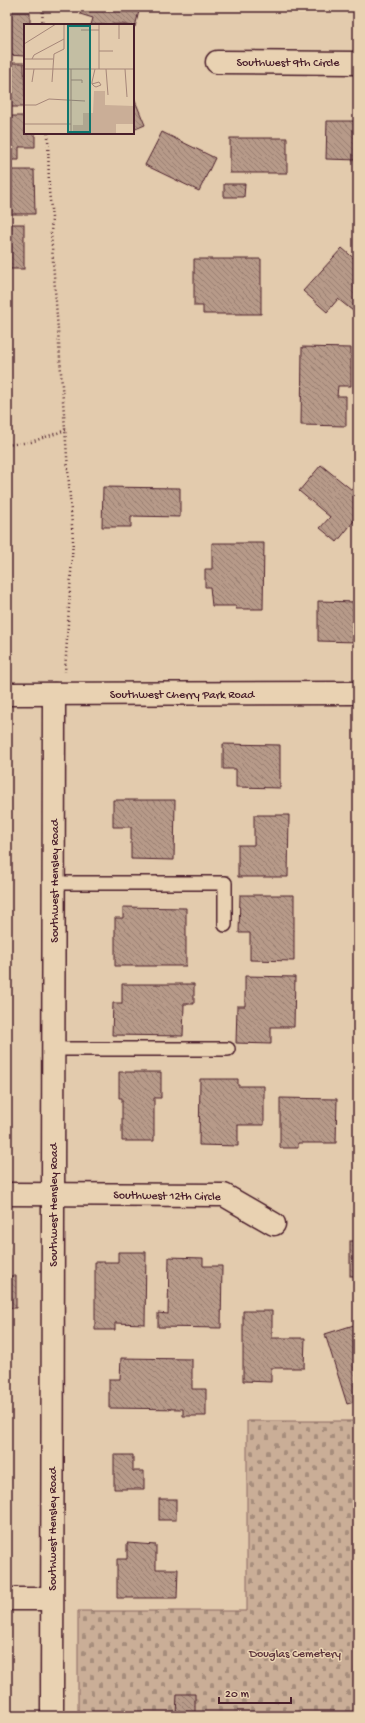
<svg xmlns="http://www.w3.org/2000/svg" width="365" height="1723" font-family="'Gochi Hand',sans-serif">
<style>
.cemetery{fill:url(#cemetery-stones);stroke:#8a6661}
.building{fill:url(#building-back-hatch);stroke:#4a1f2b}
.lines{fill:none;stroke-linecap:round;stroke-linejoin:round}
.service-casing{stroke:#4a1f2b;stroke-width:16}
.minor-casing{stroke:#4a1f2b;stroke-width:25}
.tertiary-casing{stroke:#4a1f2b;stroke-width:25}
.path{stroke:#4a1f2b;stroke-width:2.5;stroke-dasharray:1 3;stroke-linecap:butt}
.service{stroke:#e9d2b2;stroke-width:13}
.minor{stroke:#e9d2b2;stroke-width:22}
.tertiary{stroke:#e9d2b2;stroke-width:22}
.labels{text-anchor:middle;stroke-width:3;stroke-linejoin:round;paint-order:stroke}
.street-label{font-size:12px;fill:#4a1f2b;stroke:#e9d2b2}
.park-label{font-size:12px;fill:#5d343b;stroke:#e9d2b2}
.inset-road{fill:none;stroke:#a68679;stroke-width:1}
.view{fill:#0f766e;fill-opacity:0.15;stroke:#0f766e;stroke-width:2}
.inset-edge{fill:none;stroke:#4a1f2b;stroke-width:2}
</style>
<defs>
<pattern id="cemetery-stones" width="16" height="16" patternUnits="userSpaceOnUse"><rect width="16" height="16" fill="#caae97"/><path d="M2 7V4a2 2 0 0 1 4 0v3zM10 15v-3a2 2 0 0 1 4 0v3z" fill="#a68d7b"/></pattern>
<pattern id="building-back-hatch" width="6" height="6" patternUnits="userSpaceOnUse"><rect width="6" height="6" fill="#b79a89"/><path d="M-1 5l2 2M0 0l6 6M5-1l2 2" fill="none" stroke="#977d70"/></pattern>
</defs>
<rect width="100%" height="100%" fill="#e3cbad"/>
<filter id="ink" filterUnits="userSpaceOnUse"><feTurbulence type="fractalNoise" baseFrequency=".025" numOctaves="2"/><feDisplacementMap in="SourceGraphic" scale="8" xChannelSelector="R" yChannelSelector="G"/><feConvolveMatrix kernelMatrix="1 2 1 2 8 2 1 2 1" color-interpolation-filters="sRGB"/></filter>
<g filter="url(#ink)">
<polygon class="cemetery" points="247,1421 358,1421 358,1716 78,1716 78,1611 247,1611"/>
<g class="building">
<polygon points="82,7 140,7 135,27 122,24 91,25 93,18 80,14"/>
<polygon points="7,12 30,12 30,25 25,25 25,56 7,55"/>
<polygon points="7,63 24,63 25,107 7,107"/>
<polygon points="133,96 145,125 133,130"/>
<polygon points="357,111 358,160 326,159 327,121 357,121"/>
<polygon points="7,116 25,116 25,133 35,133 35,147 19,147 19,160 7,160"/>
<polygon points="162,132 215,158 199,191 145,165"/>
<rect x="230" y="138" width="57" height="35"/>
<polygon points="7,170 34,170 35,214 7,214"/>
<polygon points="224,184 245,184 244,197 224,197"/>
<rect x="7" y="224" width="17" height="45"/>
<polygon points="342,248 358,262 358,305 353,311 338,299 327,312 303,291"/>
<polygon points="194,259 261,259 261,314 203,314 203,306 194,306"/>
<polygon points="7,279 9,279 8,323 7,323"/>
<rect x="7" y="331" width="1" height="44"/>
<polygon points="302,347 351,348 351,386 338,386 337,396 346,396 346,426 301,425"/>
<rect x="7" y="388" width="2" height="44"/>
<polygon points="321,465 352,490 358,483 358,516 337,542 320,528 330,517 299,491"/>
<polygon points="103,487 180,488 180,517 131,516 131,527 102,527"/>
<polygon points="212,543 264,543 263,609 236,609 236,606 212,606 210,587 205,587 205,569 212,569"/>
<polygon points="318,601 358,602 358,642 318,641"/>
<polygon points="223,744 280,745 280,788 236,787 236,769 223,769"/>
<polygon points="113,800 175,800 174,860 131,859 131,827 113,827"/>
<polygon points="254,815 289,815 288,877 238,877 238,845 254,845"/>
<polygon points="240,895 294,895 294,961 250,960 250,933 239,933"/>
<polygon points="123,907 186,908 186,966 115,966 115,918 123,918"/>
<polygon points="245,976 295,977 294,1027 271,1027 271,1044 236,1043 237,1006 245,1006"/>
<polygon points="122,984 194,984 194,1004 184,1004 183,1036 112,1035 113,1003 122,1003"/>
<polygon points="119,1072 161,1072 161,1098 154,1098 154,1141 122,1141 122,1098 119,1098"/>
<polygon points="200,1079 238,1079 238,1086 264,1086 264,1125 238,1125 238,1146 199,1145"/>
<polygon points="280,1098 337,1099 336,1143 298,1143 298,1148 280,1148"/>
<rect x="350" y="1241" width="8" height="35"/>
<polygon points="7,1247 9,1247 9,1276 16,1276 16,1308 7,1308"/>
<polygon points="118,1252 146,1252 145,1324 115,1323 115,1330 95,1330 95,1262 118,1262"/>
<polygon points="169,1257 203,1258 203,1266 222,1266 221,1328 158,1327 158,1313 168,1314"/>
<polygon points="243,1311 272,1311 272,1338 305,1338 304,1368 271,1368 271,1382 243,1381"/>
<polygon points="357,1324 358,1401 347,1404 325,1334"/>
<polygon points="121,1358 192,1359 192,1389 206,1389 206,1416 183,1416 183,1409 109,1408 109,1379 120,1379"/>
<polygon points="114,1455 133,1455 133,1471 144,1471 144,1489 114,1489"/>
<rect x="159" y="1499" width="17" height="21"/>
<polygon points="127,1543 156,1545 156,1569 178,1569 177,1598 117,1598 117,1559 127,1559"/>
<polygon points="177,1694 195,1694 195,1716 176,1716"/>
</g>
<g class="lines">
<g class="service-casing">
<g id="service">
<polyline points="54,883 225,883 225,925"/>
<polyline points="54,1049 228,1049"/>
</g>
</g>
<g class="minor-casing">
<g id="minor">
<polyline points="217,62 358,63"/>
<polyline points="7,1194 224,1195 274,1224"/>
<polyline points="7,1599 52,1599"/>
</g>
</g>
<g class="tertiary-casing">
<g id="tertiary">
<polyline points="7,694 358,693"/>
<polyline points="52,1716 54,694"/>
</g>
</g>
<g class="path">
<polyline points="42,25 43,7"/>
<polyline points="48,133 49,191 52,218 51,233 73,540 65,672"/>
<polyline points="7,445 31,442 66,430"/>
</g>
<use href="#service" class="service"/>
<use href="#minor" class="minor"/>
<use href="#tertiary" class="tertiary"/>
</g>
</g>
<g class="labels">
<g class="street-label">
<text x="288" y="66">Southwest 9th Circle</text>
<text x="182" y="698">Southwest Cherry Park Road</text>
<text transform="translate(54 881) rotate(-90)" y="4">Southwest Hensley Road</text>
<text transform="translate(167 1195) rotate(1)" y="4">Southwest 12th Circle</text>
<text transform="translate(53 1205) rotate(-90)" y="4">Southwest Hensley Road</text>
<text transform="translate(52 1529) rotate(-90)" y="4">Southwest Hensley Road</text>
</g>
<g class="park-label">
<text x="295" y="1657">Douglas Cemetery</text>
</g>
</g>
<g transform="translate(24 24)">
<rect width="110" height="110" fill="#e3cbad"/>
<path d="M70,67h11v14l29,1v18h-18v10h-43v-9h10v-12h10z" fill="#caae97"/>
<path class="inset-road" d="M95,0v15M57,6h18M0,20l32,-20M75,27h14M0,35h29M8,35l2,-4 30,-16M0,45h110M44,45v-13M75,45v-45M82,45l2,26M101,45l2,28M47,56h11v3M8,58l2,-13M28,58l2,-28 10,-5v-25M68,60l7,-2 2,3 -5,2 -2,-1 -2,-2v-2l3,-13M0,81h12l13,-6 36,2M1,100h46M47,110v-65"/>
<path class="view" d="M44,2h22v106h-22z"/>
<rect width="110" height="110" class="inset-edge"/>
</g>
<rect width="365" height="1723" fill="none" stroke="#e9d2b2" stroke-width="24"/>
<rect x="12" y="12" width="341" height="1699" fill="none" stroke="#4a1f2b" stroke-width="1.5" filter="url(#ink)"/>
<path d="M219 1697v6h72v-6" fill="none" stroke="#4a1f2b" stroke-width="2"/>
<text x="225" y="1697" font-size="12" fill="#4a1f2b" stroke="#e9d2b2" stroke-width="3" paint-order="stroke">20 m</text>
</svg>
